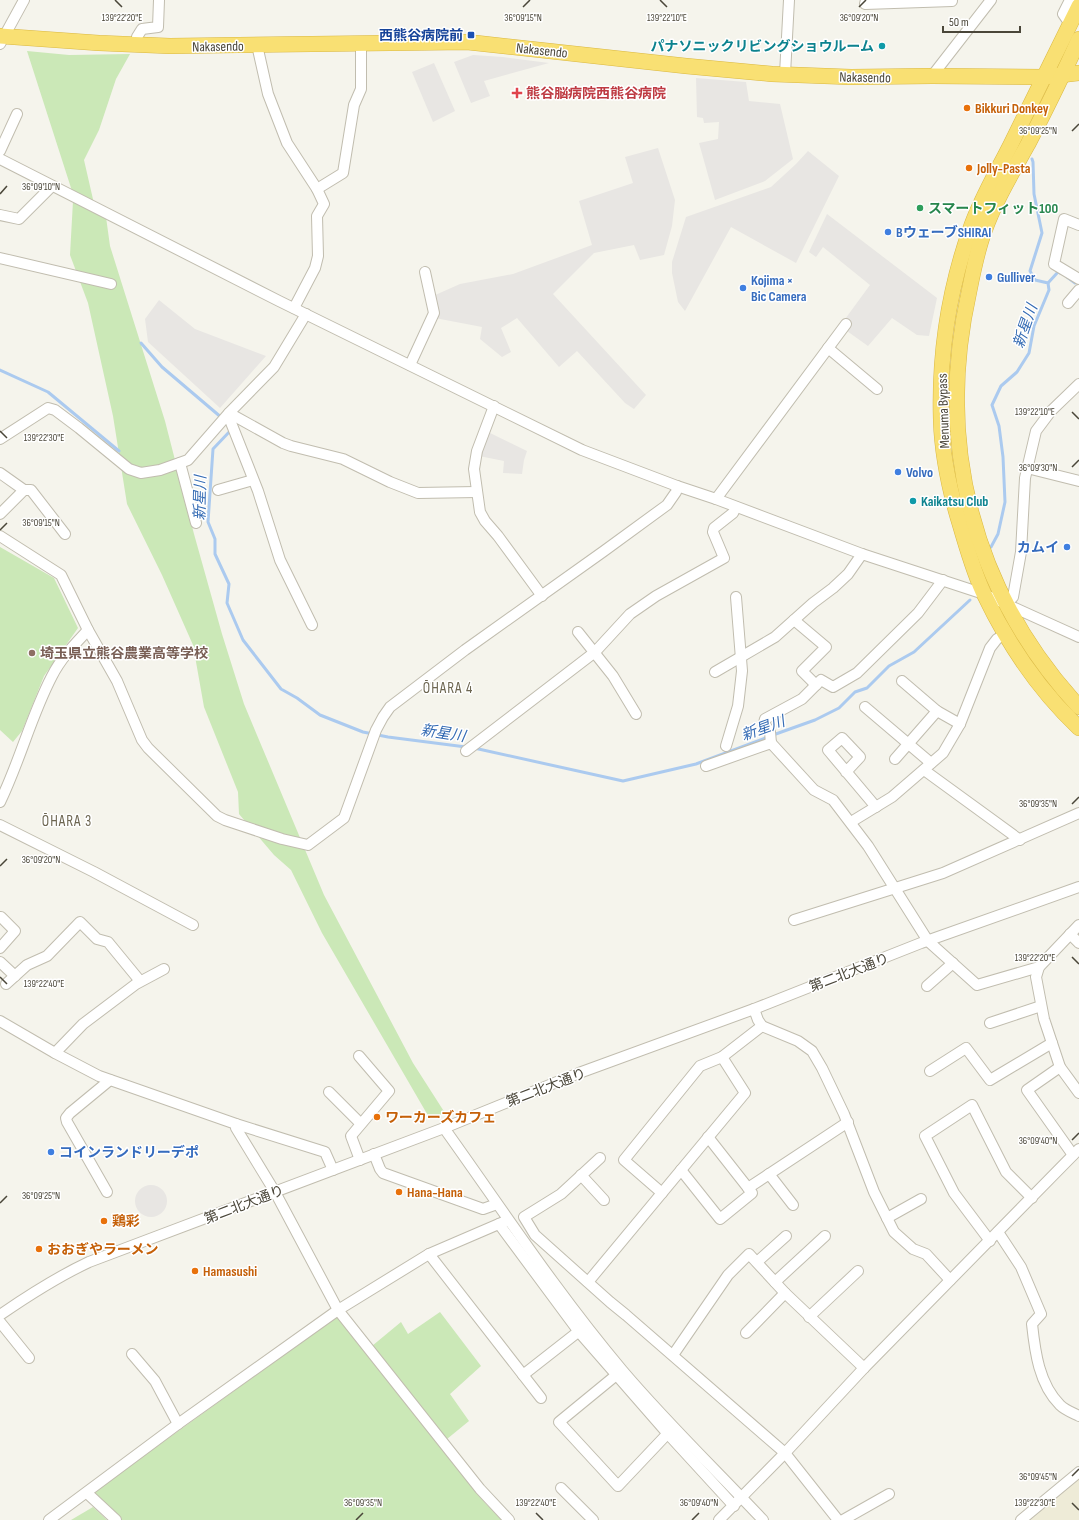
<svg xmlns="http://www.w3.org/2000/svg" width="1079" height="1520" font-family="'Sofia Sans Condensed','Noto Sans JP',sans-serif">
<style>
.education{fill:#eeebd7}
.green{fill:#cbe8b7}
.parking{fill:#e8e6e3}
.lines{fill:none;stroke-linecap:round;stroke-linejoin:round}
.stream{stroke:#abcaef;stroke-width:3}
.minor-casing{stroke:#c1bdaf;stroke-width:12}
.highway-casing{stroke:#dab842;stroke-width:16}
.minor{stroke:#fff;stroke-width:10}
.highway{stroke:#f9e073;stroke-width:15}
.ticks{fill:none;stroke:#4a4639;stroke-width:1.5}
.transit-dot{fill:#1a4fb4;stroke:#fff;stroke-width:1.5}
.culture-dot{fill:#0f9aa8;stroke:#fff;stroke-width:1.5}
.health-dot{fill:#e0444e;stroke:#fff;stroke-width:1.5}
.food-dot{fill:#e8710a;stroke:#fff;stroke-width:1.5}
.leisure-dot{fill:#2e9e5b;stroke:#fff;stroke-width:1.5}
.shop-dot{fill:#3f7fe0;stroke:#fff;stroke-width:1.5}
.education-dot{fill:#8d6e63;stroke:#fff;stroke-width:1.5}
.labels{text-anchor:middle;stroke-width:3;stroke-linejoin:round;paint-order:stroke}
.transit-label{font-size:14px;font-weight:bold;fill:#164399;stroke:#fff;text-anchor:end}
.street-label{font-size:14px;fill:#4a4639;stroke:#fff}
.culture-label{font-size:14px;font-weight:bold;fill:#0d838f;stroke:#fff;text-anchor:end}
.health-label{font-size:14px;font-weight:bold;fill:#be3a42;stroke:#fff;text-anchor:start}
.food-label{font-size:14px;font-weight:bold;fill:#c56008;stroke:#fff;text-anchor:start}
.leisure-label{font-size:14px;font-weight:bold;fill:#27864d;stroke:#fff;text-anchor:start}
.shop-label{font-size:14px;font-weight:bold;fill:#366cbe;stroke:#fff;text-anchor:start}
.education-label{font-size:14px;font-weight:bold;fill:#785e54;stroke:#fff;text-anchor:start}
.water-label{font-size:15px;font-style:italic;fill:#346bb4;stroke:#fff}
.neighbourhood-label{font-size:15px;letter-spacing:1px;fill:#6d6651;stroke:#fff}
.ticks-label{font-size:10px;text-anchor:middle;fill:#4a4639;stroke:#fff;stroke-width:3;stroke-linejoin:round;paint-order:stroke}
</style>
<rect width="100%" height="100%" fill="#f5f4ec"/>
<polygon class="education" points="1079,1477 1079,1520 1026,1520"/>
<g class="green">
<polygon points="27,51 69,55 130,54 116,79 99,130 84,160 95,208 72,191"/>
<polygon points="73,201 106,217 110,246 165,421 194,534 222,634 244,704 324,895 413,1063 445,1113 430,1119 322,933 291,870 274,855 239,814 238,792 204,707 193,645 162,575 127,504 113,416 88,303 70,255"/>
<polygon points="0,547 54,578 78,628 44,676 22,731 13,742 0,730"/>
<polygon points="440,1312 481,1366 450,1394 469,1421 447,1439 372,1346 401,1322 408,1334"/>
<polygon points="338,1316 486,1504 502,1520 119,1520 91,1494"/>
<polygon points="93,1507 107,1520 71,1520"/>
</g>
<g class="parking">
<polygon points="473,55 503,57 549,63 484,81 490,96 471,103 454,62"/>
<polygon points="434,63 455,111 433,122 412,72"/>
<polygon points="696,78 746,82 749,101 780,104 793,159 765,181 715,200 699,143 718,139 719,122 704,123 703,118 697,117"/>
<polygon points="658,148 675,200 672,226 664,255 640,260 634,245 594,253 553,294 646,395 634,409 625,403 577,351 559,367 517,318 501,328 511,352 502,357 480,339 482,327 435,318 433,296 460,284 513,274 592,245 579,201 633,183 625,157"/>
<polygon points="808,151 839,176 796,263 731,227 685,311 678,302 672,273 672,262 686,217 771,187 796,164"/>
<polygon points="827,214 937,298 929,336 917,335 892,318 868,346 840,326 870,285 823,247 816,257 809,252"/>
<polygon points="159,300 195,329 266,356 220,408 148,342 145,319"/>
<polygon points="488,432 527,451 524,460 522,474 503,473 504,461 479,456"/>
<circle cx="151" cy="1201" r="16"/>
</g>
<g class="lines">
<g class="stream">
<polyline points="1067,277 1075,283 1077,282"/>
<polyline points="1048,283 1058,272 1060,273"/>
<polyline points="141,343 162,367 222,418"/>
<polyline points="0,370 48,392 119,451"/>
<polyline points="230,429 231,430 213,449 208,522 215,539 215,554 229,584 227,603 243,640 281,689 297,698 320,715 363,732 388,737 466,747"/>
<polyline points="991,547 998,534 1005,502 1003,457 999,426 992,405 1001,386 1017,372 1029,353 1034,326 1049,290 1048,283 1035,280 1030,271 1042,233 1034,194 1033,162 1032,159"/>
<polyline points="773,735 815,720 839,708 855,692 867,688 889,666 914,652 970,600"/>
<polyline points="474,748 623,781 696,764 768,737"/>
</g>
<g class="minor-casing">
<g id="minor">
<polyline points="866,0 865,4 952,1"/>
<polyline points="1070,24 1063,14 1070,0"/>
<polyline points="0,44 24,0"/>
<polyline points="136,45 137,37 142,29 158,27 159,0"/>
<polyline points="257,45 268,94 287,143 317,189 324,204 317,216 318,256 315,268 294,308"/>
<polyline points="785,74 789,0"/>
<polyline points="932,76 991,0"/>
<polyline points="0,151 17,114"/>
<polyline points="0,159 279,301 582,450 677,486 716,499 862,554 984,594 1079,637"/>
<polyline points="317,189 343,173 354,105 361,89 361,43"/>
<polyline points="0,215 19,219 52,186"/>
<polyline points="1079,225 1064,219 1054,264 1079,279"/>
<polyline points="0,258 111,284"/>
<polyline points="1068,303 1079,290"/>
<polyline points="828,348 877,389"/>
<polyline points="410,365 434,313 425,272"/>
<polyline points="494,406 477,451 474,469 480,512 485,521 498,536 542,596"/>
<polyline points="229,413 283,443 291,446 343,459 390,482 418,493 477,492"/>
<polyline points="228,415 258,491 280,560 312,625"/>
<polyline points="0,439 48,408 55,410 79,428 129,469 141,473 160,470 188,460 229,413 274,367 306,314"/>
<polyline points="180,463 196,523"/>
<polyline points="1027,468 1079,481"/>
<polyline points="0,473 24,490 0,514"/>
<polyline points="24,490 31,490 65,534"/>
<polyline points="218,490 253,480"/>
<polyline points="716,499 846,324"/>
<polyline points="0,536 61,575 88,630 117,681 142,740 148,748 217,816 225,820 282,839 308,845 344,818 376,730 383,717 390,707 465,650 604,551 667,505 676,492 677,486"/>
<polyline points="1006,604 1013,597 1021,552 1025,478 1036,431 1051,411 1079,384"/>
<polyline points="794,620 826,647 802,671 816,685"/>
<polyline points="578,632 613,676 636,714"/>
<polyline points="715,672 775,637 813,603 833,588 848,574 862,554"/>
<polyline points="902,681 937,711 960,724"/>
<polyline points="865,707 931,763"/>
<polyline points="771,743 770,732 764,723 765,719 802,699 821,680 833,687 857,673 918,613 943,580"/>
<polyline points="726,746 738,706 742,671 736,597"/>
<polyline points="466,751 595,652 630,614 656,596 724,558 713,532 714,528 733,513 736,507"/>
<polyline points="895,759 937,711"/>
<polyline points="706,766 771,743 814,790 833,800 868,846 928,941 977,985 1039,967"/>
<polyline points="924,770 1020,840"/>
<polyline points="846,772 860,757 842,738 828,750 876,807"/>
<path d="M0,802c20,-41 31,-86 52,-126 9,-18 23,-32 36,-46"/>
<polyline points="851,822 892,797 943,753 960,724 990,648 997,639 1006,634"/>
<polyline points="0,825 94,872 193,925"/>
<polyline points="0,918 1,917 15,931 0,948"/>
<polyline points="794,920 943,873 1079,813"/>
<polyline points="1079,925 1039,967 1036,977 1044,1019 1060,1067 1079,1093"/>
<polyline points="1070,934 1079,943"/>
<polyline points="0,962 15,976"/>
<polyline points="6,984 27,965 47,956 80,922 97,939 108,942 140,981"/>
<polyline points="927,986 953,963"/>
<polyline points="754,1009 758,1020 762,1026 798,1041 812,1051 822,1068 844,1114 874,1192 894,1232 913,1249 926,1254 950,1280"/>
<polyline points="0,1021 55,1053 99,1076 236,1124 325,1152 333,1170"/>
<polyline points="990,1023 1041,1006"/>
<polyline points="55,1053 83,1024 136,984 164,969"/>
<polyline points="359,1056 389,1091 351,1136 360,1160"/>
<polyline points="1060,1067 1027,1090 1073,1155"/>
<polyline points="930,1071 966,1048 990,1080 1052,1043"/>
<polyline points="329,1092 360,1123"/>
<polyline points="236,1124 236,1128 275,1192 338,1310 480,1489 509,1520"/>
<path d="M444,1128c58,81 113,165 178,242 44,52 94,100 141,150"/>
<polyline points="374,1154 380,1169 383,1173 483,1209 497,1204"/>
<polyline points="600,1158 561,1194 524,1217 535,1235 610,1302 626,1315 785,1453 838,1520"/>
<polyline points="681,1170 720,1219 752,1193 708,1137"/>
<polyline points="769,1174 793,1205"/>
<polyline points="581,1175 604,1200"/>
<polyline points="748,1188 848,1122"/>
<polyline points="107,1192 67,1122 66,1118 70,1113 110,1080"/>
<polyline points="662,1193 624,1160 700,1066 722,1057 762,1026"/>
<polyline points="887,1218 921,1199"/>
<polyline points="499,1224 579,1332 668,1434 734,1506"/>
<path d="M998,1232l23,35 20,47 -9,10c3,28 7,60 28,81 5,5 13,8 19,11"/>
<polyline points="990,1241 954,1193 925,1136 972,1105 1006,1172 1032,1198"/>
<polyline points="429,1254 541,1398"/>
<polyline points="757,1262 786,1236"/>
<polyline points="588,1282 745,1093 722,1057"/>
<polyline points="775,1282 825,1236"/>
<path d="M0,1315c29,-20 57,-38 89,-53l355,-134 135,-55 175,-64 167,-66 158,-56"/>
<polyline points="809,1317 858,1271"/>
<polyline points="0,1322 29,1358"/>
<polyline points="746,1333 785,1293"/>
<polyline points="132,1354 155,1381 178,1424"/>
<polyline points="673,1355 728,1275 749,1254 785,1293 864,1368"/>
<polyline points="620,1372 559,1422 618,1486 671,1430"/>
<polyline points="523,1375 583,1328"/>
<polyline points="561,1488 593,1520"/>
<polyline points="87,1493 116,1520"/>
<polyline points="49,1520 178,1424 338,1310 429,1254 508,1220"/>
<polyline points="719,1520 785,1453 864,1368 1079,1149"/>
<polyline points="843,1520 889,1494"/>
<polyline points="1021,1520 1079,1472"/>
</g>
</g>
<g class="highway-casing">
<g id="highway">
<path d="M1079,6c-23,46 -45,92 -68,138 -14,28 -31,56 -41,86 -21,60 -31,126 -29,190 1,33 8,67 17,98 8,26 15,54 27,78 23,48 55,95 94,132"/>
<polyline points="0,36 99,43 170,46 467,42 686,66 772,74 851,77 932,76 1044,77 1079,73"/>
<path d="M1079,39c-16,36 -33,70 -51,105 -16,29 -33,57 -44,88 -7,19 -11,40 -15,60 -34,152 4,300 110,415"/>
</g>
</g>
<use href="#minor" class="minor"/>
<use href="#highway" class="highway"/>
</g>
<path class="ticks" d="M115,0l7,7M660,0l7,7M523,7l7,-7M859,7l7,-7M1072,131l7,-7M0,194l7,-8M1072,412l7,7M0,431l7,7M1072,467l7,-7M0,530l7,-7M1072,804l7,-7M0,866l7,-7M1072,957l7,7M0,977l7,7M1072,1140l7,-7M0,1203l7,-7M1072,1476l7,-7M1072,1503l7,7M536,1513l7,7M356,1520l7,-7M692,1520l7,-7"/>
<rect class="transit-dot" x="467" y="31" width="8" height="8" rx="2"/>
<g class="culture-dot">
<circle cx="882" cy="46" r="4"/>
<circle cx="913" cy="501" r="4"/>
</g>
<path class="health-dot" d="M515 87h4v4h4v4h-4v4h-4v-4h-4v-4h4z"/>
<g class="food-dot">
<circle cx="967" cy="108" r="4"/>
<circle cx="969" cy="168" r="4"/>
<circle cx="377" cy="1117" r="4"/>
<circle cx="399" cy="1192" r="4"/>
<circle cx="104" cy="1221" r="4"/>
<circle cx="39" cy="1249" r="4"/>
<circle cx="195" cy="1271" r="4"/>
</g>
<circle class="leisure-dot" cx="920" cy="208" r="4"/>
<g class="shop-dot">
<circle cx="888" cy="232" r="4"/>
<circle cx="989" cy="277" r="4"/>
<circle cx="743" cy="288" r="4"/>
<circle cx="898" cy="472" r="4"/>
<circle cx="1067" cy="547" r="4"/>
<circle cx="51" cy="1152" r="4"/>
</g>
<circle class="education-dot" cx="32" cy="653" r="4"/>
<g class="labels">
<g class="transit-label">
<text x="463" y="40">西熊谷病院前</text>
</g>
<g class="street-label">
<text transform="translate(218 46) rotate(-1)" y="5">Nakasendo</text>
<text transform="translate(542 50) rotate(6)" y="5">Nakasendo</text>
<text transform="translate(865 77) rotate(1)" y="5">Nakasendo</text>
<text transform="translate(943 411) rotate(-92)" y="5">Menuma Bypass</text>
<text transform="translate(849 972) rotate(-21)" y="5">第二北大通り</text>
<text transform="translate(546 1087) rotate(-21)" y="5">第二北大通り</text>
<text transform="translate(244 1204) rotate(-21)" y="5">第二北大通り</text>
</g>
<g class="culture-label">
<text x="874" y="51">パナソニックリビングショウルーム</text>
<text x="921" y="506" text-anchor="start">Kaikatsu Club</text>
</g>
<g class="health-label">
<text x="526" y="98">熊谷脳病院西熊谷病院</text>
</g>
<g class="food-label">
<text x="975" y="113">Bikkuri Donkey</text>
<text x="977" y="173">Jolly-Pasta</text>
<text x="385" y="1122">ワーカーズカフェ</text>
<text x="407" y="1197">Hana-Hana</text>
<text x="112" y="1226">鶏彩</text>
<text x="47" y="1254">おおぎやラーメン</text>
<text x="203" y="1276">Hamasushi</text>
</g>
<g class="leisure-label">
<text x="928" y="213">スマートフィット100</text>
</g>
<g class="shop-label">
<text x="896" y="237">BウェーブSHIRAI</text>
<text x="997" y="282">Gulliver</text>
<text x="751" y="285">Kojima ×<tspan x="751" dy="16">Bic Camera</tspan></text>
<text x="906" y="477">Volvo</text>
<text x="1059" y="552" text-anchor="end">カムイ</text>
<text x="59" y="1157">コインランドリーデポ</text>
</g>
<g class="education-label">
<text x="40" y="658">埼玉県立熊谷農業高等学校</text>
</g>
<g class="water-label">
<text transform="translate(1025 326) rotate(-71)" y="5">新星川</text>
<text transform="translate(200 498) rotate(-89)" y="5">新星川</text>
<text transform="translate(763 728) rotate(-20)" y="5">新星川</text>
<text transform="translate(443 733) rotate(9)" y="5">新星川</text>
</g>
<g class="neighbourhood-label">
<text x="448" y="693">ŌHARA 4</text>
<text x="67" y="826">ŌHARA 3</text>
</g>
</g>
<g class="ticks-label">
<text x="122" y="21">139°22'20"E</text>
<text x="523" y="21">36°09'15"N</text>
<text x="667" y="21">139°22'10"E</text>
<text x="859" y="21">36°09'20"N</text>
<text x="1038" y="134">36°09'25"N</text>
<text x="41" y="190">36°09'10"N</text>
<text x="1035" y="415">139°22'10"E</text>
<text x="44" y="441">139°22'30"E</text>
<text x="1038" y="471">36°09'30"N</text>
<text x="41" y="526">36°09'15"N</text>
<text x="1038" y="807">36°09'35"N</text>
<text x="41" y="863">36°09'20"N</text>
<text x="1035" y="961">139°22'20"E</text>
<text x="44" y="987">139°22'40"E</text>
<text x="1038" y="1144">36°09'40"N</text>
<text x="41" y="1199">36°09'25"N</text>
<text x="1038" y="1480">36°09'45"N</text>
<text x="1035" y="1506">139°22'30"E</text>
<text x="363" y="1506">36°09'35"N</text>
<text x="536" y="1506">139°22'40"E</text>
<text x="699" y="1506">36°09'40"N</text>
</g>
<path d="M943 26v6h77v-6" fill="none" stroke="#4a4639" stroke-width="2"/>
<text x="949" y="26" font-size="12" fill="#4a4639" stroke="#ffffff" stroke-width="3" paint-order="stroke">50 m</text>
</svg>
